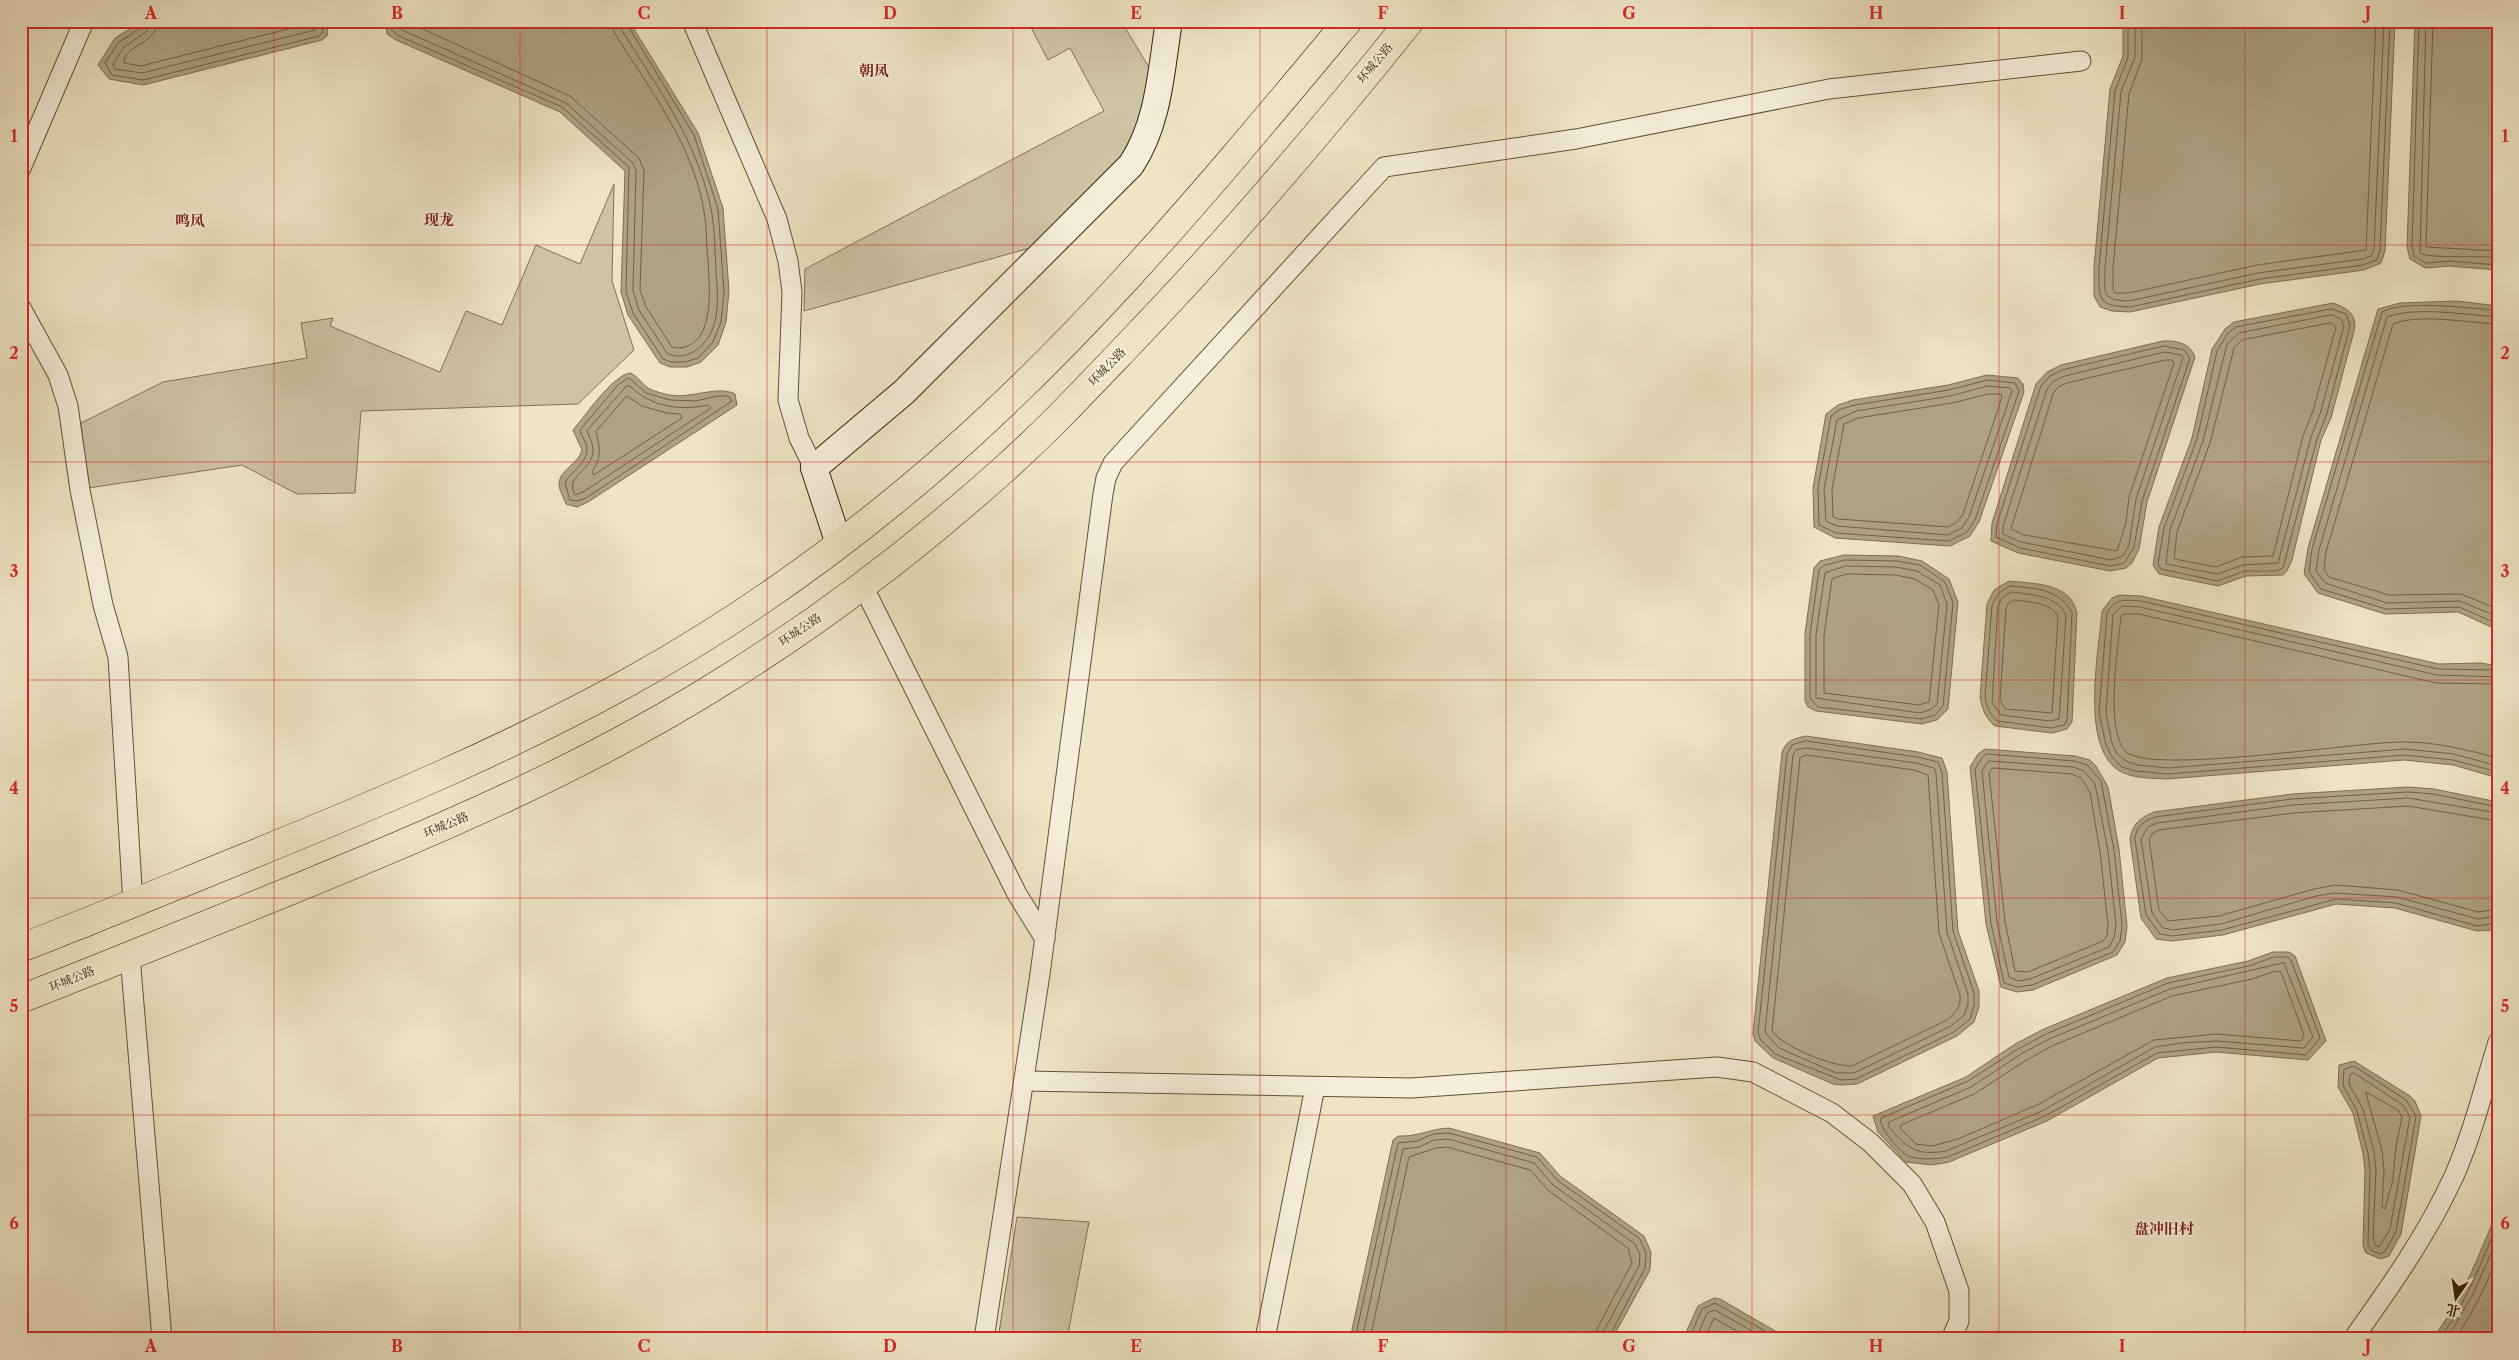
<svg xmlns="http://www.w3.org/2000/svg" width="2519" height="1360" font-family="'Libre Caslon Text','Noto Serif SC',serif">
<style>
.green{fill:#cfc3a5;stroke:#827154}
.water{fill:#afa284;stroke:#7e6e50}
.lines{fill:none;stroke-linecap:round;stroke-linejoin:round}
.shore{stroke:#726044;stroke-width:1}
.street-casing{stroke:#635034;stroke-width:21}
.secondary-casing{stroke:#341f03;stroke-width:28}
.highway-casing{stroke:#341f03;stroke-width:29}
.street{stroke:#f5eeda;stroke-width:19}
.secondary{stroke:#f5eeda;stroke-width:26}
.highway{stroke:#efe5c6;stroke-width:28}
.grid{fill:none;stroke:#d62828;stroke-width:1;stroke-opacity:0.55}
.labels{text-anchor:middle;stroke-width:4;stroke-linejoin:round;paint-order:stroke}
.street-label{font-size:12px;fill:#341f03;stroke:#f5eeda}
.quarter-label{font-size:15px;font-weight:bold;fill:#7a1f14;stroke:#f5eeda}
.neatline{fill:none;stroke:#d62828;stroke-width:2}
.grid-label{font-size:16px;text-anchor:middle;font-weight:bold;fill:#d62828}
</style>
<rect width="100%" height="100%" fill="#efe5c6"/>
<filter id="stains"><feTurbulence type="fractalNoise" baseFrequency=".004" numOctaves="4"/><feColorMatrix values="0 0 0 0 .2 0 0 0 0 .09 0 0 0 0 .02 0 0 0 .5 -.17"/></filter>
<radialGradient id="worn" r=".72"><stop offset=".6" stop-color="#630" stop-opacity="0"/><stop offset="1" stop-color="#630" stop-opacity=".3"/></radialGradient>
<g class="green">
<polygon points="1121,21 1153,74 1149,102 1125,158 1030,248 804,311 805,269 1104,111 1070,48 1048,60 1028,22"/>
<polygon points="614,184 612,281 634,350 578,404 361,411 355,493 297,494 242,465 88,488 81,423 163,382 307,358 301,323 333,318 330,326 440,372 466,311 502,325 536,245 580,264"/>
<polygon points="1017,1217 1089,1222 1067,1339 998,1339"/>
</g>
<g class="water">
<polygon points="143,21 328,21 327,36 322,40 143,85 109,79 98,65 115,38"/>
<polygon points="386,21 629,21 698,133 723,208 729,291 726,322 718,345 701,362 687,367 670,367 660,363 628,315 621,292 625,171 560,112 396,40 387,34"/>
<polygon points="2123,21 2395,21 2385,251 2381,263 2364,270 2260,284 2130,312 2112,311 2100,307 2094,296 2094,267 2110,89 2123,56"/>
<polygon points="2415,21 2498,21 2498,270 2449,266 2425,268 2410,259 2407,247"/>
<polygon points="2457,301 2498,306 2498,630 2458,612 2385,614 2318,593 2304,574 2308,548 2378,309 2400,303"/>
<path d="M2333,303c13,5 22,9 22,24l-24,91 -10,22 -29,120 -5,11 -4,4 -37,1 -28,10 -59,-12 -6,-9 6,-38 33,-89 20,-89 13,-20 9,-7z"/>
<path d="M2163,341c14,-1 28,3 32,16l-48,145 -8,47 -7,14 -6,5 -16,3 -92,-18 -27,-12 1,-18 44,-139 11,-12 14,-7z"/>
<path d="M630,373c8,3 11,10 18,15 5,3 16,6 22,7 21,4 48,-10 65,-1l2,11 -149,97 -11,5 -11,-3c-2,-6 -7,-14 -7,-20 0,-14 20,-20 23,-34l-9,-20c13,-15 39,-54 57,-57z"/>
<polygon points="1987,375 2018,378 2023,384 2024,392 1979,522 1970,536 1950,546 1835,538 1814,527 1813,488 1826,414 1838,405 1853,400 1948,385"/>
<polygon points="1844,555 1898,556 1922,561 1949,579 1958,602 1948,709 1937,720 1922,724 1816,711 1808,707 1805,701 1805,634 1814,568 1820,561"/>
<path d="M2009,581c18,2 47,2 60,16 4,4 6,10 8,15l-5,110 -5,7 -15,4 -57,-7c-9,-7 -13,-17 -15,-29l7,-93 7,-14z"/>
<path d="M2119,595l22,1 298,68 42,-1 17,3v112l-45,-13 -49,-5 -237,19c-15,-1 -35,0 -49,-9 -38,-26 -19,-119 -16,-159l10,-13z"/>
<path d="M1806,736l112,16 24,6 5,14 11,159 21,60v16l-5,15 -17,14 -100,48 -16,1 -8,-1 -60,-26 -18,-17 -2,-8 29,-280c4,-13 11,-14 24,-17z"/>
<polygon points="1985,749 2075,756 2090,760 2096,766 2108,787 2119,849 2127,926 2125,942 2117,955 2033,990 2017,992 2001,987 1986,924 1970,767 1978,754"/>
<path d="M2408,787l26,2 64,13v124l-6,4 -15,1 -82,-23 -59,-4 -113,31 -51,6 -16,-2 -15,-21 -11,-79c2,-15 11,-22 24,-27l138,-18z"/>
<polygon points="2273,952 2289,952 2295,956 2326,1041 2308,1060 2216,1052 2158,1058 2047,1121 1949,1162 1932,1165 1906,1162 1878,1132 1873,1116 1966,1077 2015,1044 2044,1029 2167,978 2248,961"/>
<polygon points="2354,1061 2410,1096 2415,1101 2421,1116 2401,1234 2389,1256 2381,1259 2366,1253 2363,1246 2365,1170 2363,1153 2353,1113 2338,1087 2339,1065"/>
<path d="M1449,1128l91,25 20,23 84,60 7,16 -1,18 -38,69h-262l43,-199 5,-4c20,1 31,-7 51,-8z"/>
<path d="M2498,1210v129h-66c30,-38 47,-85 66,-129z"/>
<polygon points="1714,1298 1720,1299 1789,1339 1683,1339 1698,1306"/>
</g>
<g class="lines">
<g class="shore">
<polyline points="144,21 142,27 119,42 105,63 112,75 143,80 319,36 322,33 324,21"/>
<polyline points="151,21 147,31 124,47 113,64 115,69 142,73 315,30 317,21"/>
<path d="M158,21c-1,24 -35,24 -34,42l17,3 167,-42 2,-3"/>
<polyline points="391,21 392,31 399,36 562,107 629,167 626,292 633,313 663,359 671,362 685,362 698,358 713,342 721,322 724,291 718,209 694,135 625,21"/>
<path d="M397,21l1,6 4,3 164,73 67,60 3,8 -3,120 6,19 28,43c14,7 27,1 37,-10 16,-17 14,-48 12,-70 -1,-21 -1,-44 -5,-64 -14,-69 -54,-122 -90,-180l-2,-8"/>
<path d="M405,21l165,75 69,62 5,13 -4,119 6,17 26,40c14,4 27,-5 32,-19 8,-21 5,-45 4,-67 -2,-17 -1,-34 -4,-50 -11,-67 -55,-122 -90,-179l-3,-11"/>
<path d="M2128,21v36l-13,34 -16,176c0,31 -3,39 31,40l130,-28 103,-14 14,-5 3,-10 10,-229"/>
<path d="M2135,21v36l-14,35 -16,176c0,25 -5,32 24,33l129,-28 104,-14 9,-3 3,-7 10,-228"/>
<polyline points="2142,21 2142,59 2129,94 2113,268 2113,290 2115,293 2129,293 2257,265 2366,250 2376,21"/>
<polyline points="2419,21 2412,246 2414,256 2426,263 2449,261 2498,265"/>
<path d="M2426,21l-6,232c9,6 61,2 78,5"/>
<polyline points="2433,21 2426,247 2498,251"/>
<polygon points="2332,309 2346,314 2350,326 2326,416 2317,439 2283,568 2276,571 2245,571 2217,581 2161,569 2158,564 2164,528 2197,439 2217,351 2228,333 2236,327"/>
<path d="M2498,310c-28,-1 -92,-11 -116,2l-70,237 -3,23 12,17 65,20 73,-2 39,17"/>
<polygon points="2332,315 2341,319 2344,326 2320,414 2311,437 2278,563 2243,565 2217,574 2166,564 2170,530 2203,441 2227,344 2239,333"/>
<path d="M2498,317c-31,-2 -82,-11 -111,0l-68,233 -3,21 9,12 62,20 73,-2 38,16"/>
<polygon points="2331,323 2336,327 2313,411 2303,436 2273,556 2242,557 2216,567 2174,559 2177,532 2210,443 2234,348 2242,340"/>
<path d="M2498,324c-28,-1 -80,-11 -105,0l-67,228 -2,18 5,7 60,18 72,-1 37,15"/>
<polygon points="2164,346 2184,350 2190,358 2142,501 2134,547 2124,563 2111,566 2020,548 1996,537 1997,524 2041,386 2050,376 2062,370"/>
<polygon points="2165,352 2181,355 2183,358 2136,499 2129,545 2123,556 2111,560 2021,542 2003,534 2003,526 2047,389 2054,381 2065,376"/>
<polygon points="2166,360 2172,360 2174,363 2129,497 2126,523 2117,551 2024,535 2011,529 2053,394 2058,387 2067,383"/>
<path d="M629,378l17,15 24,7 25,1 23,-5h10l4,5 -146,97 -9,3 -7,-1 -5,-17c5,-12 22,-18 22,-34 0,-7 -6,-13 -7,-19l38,-45z"/>
<polygon points="1988,380 2015,383 2019,391 1975,520 1967,532 1949,541 1836,533 1819,525 1818,488 1831,416 1841,409 1855,405 1949,390"/>
<path d="M627,386h3c21,21 50,25 78,19l3,3 -128,84 -8,3c-11,-21 18,-23 18,-45 0,-7 -4,-13 -6,-19z"/>
<polygon points="1988,386 2010,388 2012,391 1969,517 1962,528 1948,535 1837,526 1826,521 1824,489 1837,420 1856,411 1950,396"/>
<polygon points="1989,394 2001,394 2002,397 1963,514 1957,522 1948,527 1838,519 1833,517 1832,489 1844,424 1858,418 1952,403"/>
<path d="M627,396l15,10 24,7 14,1 2,4 -88,57 -2,-3c10,-14 8,-25 4,-40z"/>
<polygon points="1845,560 1897,561 1920,565 1945,582 1953,603 1943,706 1935,715 1921,719 1818,707 1810,698 1810,634 1819,570 1823,566"/>
<polygon points="1846,566 1896,567 1917,571 1940,585 1947,604 1937,704 1932,709 1920,713 1816,698 1816,635 1825,573"/>
<polygon points="1847,574 1896,575 1915,579 1933,590 1939,605 1929,702 1919,705 1824,693 1824,636 1832,579"/>
<path d="M2010,586c25,2 50,3 62,27l-5,107 -3,5 -13,3 -53,-7c-8,-5 -11,-15 -13,-24l7,-92 6,-11z"/>
<path d="M2012,592c20,3 44,3 54,23l-7,104 -9,2 -49,-6 -9,-12 6,-97 4,-8z"/>
<path d="M2014,600c15,2 37,2 44,17l-6,96 -47,-4 -5,-9 6,-92 2,-4z"/>
<path d="M2498,670l-60,-1 -297,-68c-15,-1 -27,-3 -34,12l-8,100 7,32 6,12 10,10 14,4 32,3 237,-19 48,5 45,12"/>
<polyline points="2498,677 2437,675 2140,607 2122,606 2113,614 2106,713 2112,743 2117,754 2126,761 2137,765 2168,768 2405,749 2454,754 2498,766"/>
<path d="M2498,684l-62,-1 -297,-69h-16l-2,3c-3,29 -16,112 4,134 23,25 235,-10 280,-9 32,0 62,8 93,16"/>
<polygon points="1806,741 1917,757 1938,762 1942,773 1953,931 1974,993 1974,1006 1970,1019 1954,1032 1856,1079 1841,1080 1775,1054 1760,1039 1758,1033 1787,754 1792,745"/>
<polygon points="1807,748 1916,763 1934,768 1936,773 1947,932 1968,994 1968,1005 1964,1015 1951,1026 1854,1073 1836,1073 1779,1048 1765,1032 1793,755 1796,750"/>
<polygon points="1987,754 2074,761 2087,765 2101,781 2114,850 2122,925 2120,941 2113,952 2032,985 2017,987 2004,983 1991,923 1975,769 1982,758"/>
<path d="M1807,755l107,15 14,5 11,158 21,62c1,13 -4,17 -13,25l-95,46c-19,1 -69,-19 -80,-35l28,-273z"/>
<polygon points="1989,761 2073,767 2084,771 2095,784 2108,851 2116,925 2114,938 2109,947 2030,979 2018,981 2009,977 1997,922 1982,771"/>
<polygon points="1993,768 2072,774 2081,778 2090,792 2100,852 2108,925 2107,936 2103,941 2028,972 2015,971 2005,921 1989,773"/>
<path d="M2498,807l-65,-13 -25,-2 -116,7 -137,18c-10,4 -19,9 -20,22l11,76 14,19 12,2 50,-6 114,-31 60,4 81,23 21,-3"/>
<polyline points="2498,813 2408,798 2293,805 2157,823 2148,827 2141,839 2152,913 2163,928 2173,930 2221,924 2316,896 2335,893 2397,897 2478,919 2498,916"/>
<polyline points="2498,821 2408,806 2294,813 2159,830 2153,833 2149,839 2159,910 2168,921 2219,916 2314,889 2335,885 2398,890 2478,912 2498,909"/>
<path d="M2274,957h13l4,3 29,78 -14,17 -90,-8 -59,6 -112,63 -97,41c-12,2 -24,3 -37,0 -9,-2 -33,-29 -30,-39l87,-37 50,-32 28,-15 122,-51 81,-17z"/>
<path d="M2284,963l29,74 -9,11 -88,-7 -35,2 -26,4 -113,64 -96,40c-31,5 -39,-3 -58,-25l1,-4 82,-35 50,-33 28,-15 121,-50z"/>
<polygon points="2276,971 2281,972 2304,1035 2301,1041 2216,1034 2154,1040 2039,1104 1958,1139 1932,1146 1916,1144 1900,1128 1901,1125 1974,1094 2025,1061 2052,1046 2172,996 2252,979"/>
<polygon points="2354,1066 2406,1100 2416,1116 2396,1232 2385,1251 2380,1254 2371,1250 2368,1244 2370,1170 2368,1153 2357,1111 2343,1085 2344,1070"/>
<polygon points="2354,1073 2403,1105 2410,1117 2390,1229 2379,1247 2375,1245 2373,1237 2376,1170 2374,1152 2363,1109 2349,1084 2350,1075"/>
<polygon points="2366,1092 2398,1110 2402,1117 2396,1146 2393,1179 2385,1209 2382,1207 2384,1170 2382,1151"/>
<polyline points="1355,1339 1398,1143 1417,1141 1433,1134 1449,1133 1537,1157 1557,1180 1640,1239 1646,1253 1645,1268 1608,1339"/>
<polyline points="1362,1339 1403,1149 1419,1147 1434,1140 1448,1139 1534,1163 1553,1185 1635,1244 1640,1255 1639,1266 1603,1332 1602,1339"/>
<polyline points="1370,1339 1409,1157 1436,1148 1447,1147 1530,1170 1549,1191 1628,1248 1632,1263 1597,1329 1595,1339"/>
<polyline points="1689,1339 1702,1309 1715,1303 1779,1339"/>
<polyline points="1696,1339 1707,1313 1715,1310 1766,1339"/>
<polyline points="1704,1339 1714,1318 1751,1339"/>
<path d="M2439,1339c27,-34 42,-77 59,-116"/>
<polyline points="2447,1339 2473,1294 2498,1238"/>
<polyline points="2456,1339 2480,1297 2498,1257"/>
</g>
<g class="street-casing">
<g id="street">
<polyline points="692,21 777,219 788,261 792,292 788,400 799,438 814,468"/>
<polyline points="21,168 84,21"/>
<polyline points="21,308 58,375 68,406 80,490 103,605 118,657 133,904"/>
<polyline points="863,586 1017,894 1045,939"/>
<polyline points="130,956 162,1339"/>
<polyline points="1024,1081 1411,1088 1717,1067 1753,1072 1832,1113 1871,1143 1912,1184 1935,1222 1959,1291 1959,1321 1951,1339"/>
<polyline points="984,1339 1040,974 1103,494 1106,478 1113,463 1384,167 1576,139 1829,89 2081,61"/>
<polyline points="1265,1339 1315,1087"/>
<path d="M2353,1339c37,-52 74,-104 101,-163 19,-43 30,-89 44,-134"/>
</g>
</g>
<g class="secondary-casing">
<path id="secondary" d="M839,544l-25,-76 90,-76 227,-227c28,-42 30,-94 38,-144"/>
</g>
<g class="highway-casing">
<g id="highway">
<path d="M21,948c75,-29 149,-60 223,-90 130,-53 260,-107 383,-175 94,-52 184,-114 267,-182 171,-139 313,-311 454,-480"/>
<path d="M21,999c89,-35 178,-71 266,-107 150,-61 300,-125 438,-212 98,-61 190,-131 277,-209 45,-40 87,-85 129,-129 98,-102 190,-210 279,-321"/>
</g>
</g>
<use href="#street" class="street"/>
<use href="#secondary" class="secondary"/>
<use href="#highway" class="highway"/>
</g>
<path class="grid" d="M274,21v1318M520,21v1318M767,21v1318M1013,21v1318M1260,21v1318M1506,21v1318M1752,21v1318M1999,21v1318M2245,21v1318M21,245h2477M21,462h2477M21,680h2477M21,898h2477M21,1115h2477"/>
<g class="labels">
<g class="street-label">
<text transform="translate(1375 63) rotate(-50)" y="4">环城公路</text>
<text transform="translate(1107 367) rotate(-46)" y="4">环城公路</text>
<text transform="translate(800 630) rotate(-34)" y="4">环城公路</text>
<text transform="translate(446 825) rotate(-23)" y="4">环城公路</text>
<text transform="translate(72 979) rotate(-22)" y="4">环城公路</text>
</g>
<g class="quarter-label">
<text x="874" y="76">朝凤</text>
<text x="439" y="225">现龙</text>
<text x="190" y="226">鸣凤</text>
<text x="2164" y="1234">盘冲旧村</text>
</g>
</g>
<rect width="2519" height="1360" fill="none" stroke="#efe5c6" stroke-width="55"/>
<g transform="translate(2456 1298) rotate(193)" stroke="#f5eeda" stroke-width="4" paint-order="stroke">
<path d="M0-4L9 19L0 12L-9 19Z" fill="#341f03"/>
<text y="-8" font-size="14" font-weight="bold" text-anchor="middle" fill="#341f03">北</text>
</g>
<rect x="28" y="28" width="2464" height="1304" class="neatline"/>
<g class="grid-label">
<text x="151" y="19">A</text>
<text x="397" y="19">B</text>
<text x="644" y="19">C</text>
<text x="890" y="19">D</text>
<text x="1136" y="19">E</text>
<text x="1383" y="19">F</text>
<text x="1629" y="19">G</text>
<text x="1876" y="19">H</text>
<text x="2122" y="19">I</text>
<text x="2368" y="19">J</text>
<text x="14" y="142">1</text>
<text x="2505" y="142">1</text>
<text x="14" y="359">2</text>
<text x="2505" y="359">2</text>
<text x="14" y="577">3</text>
<text x="2505" y="577">3</text>
<text x="14" y="794">4</text>
<text x="2505" y="794">4</text>
<text x="14" y="1012">5</text>
<text x="2505" y="1012">5</text>
<text x="14" y="1229">6</text>
<text x="2505" y="1229">6</text>
<text x="151" y="1352">A</text>
<text x="397" y="1352">B</text>
<text x="644" y="1352">C</text>
<text x="890" y="1352">D</text>
<text x="1136" y="1352">E</text>
<text x="1383" y="1352">F</text>
<text x="1629" y="1352">G</text>
<text x="1876" y="1352">H</text>
<text x="2122" y="1352">I</text>
<text x="2368" y="1352">J</text>
</g>
<rect width="100%" height="100%" filter="url(#stains)"/>
<rect width="100%" height="100%" fill="url(#worn)"/>
</svg>
